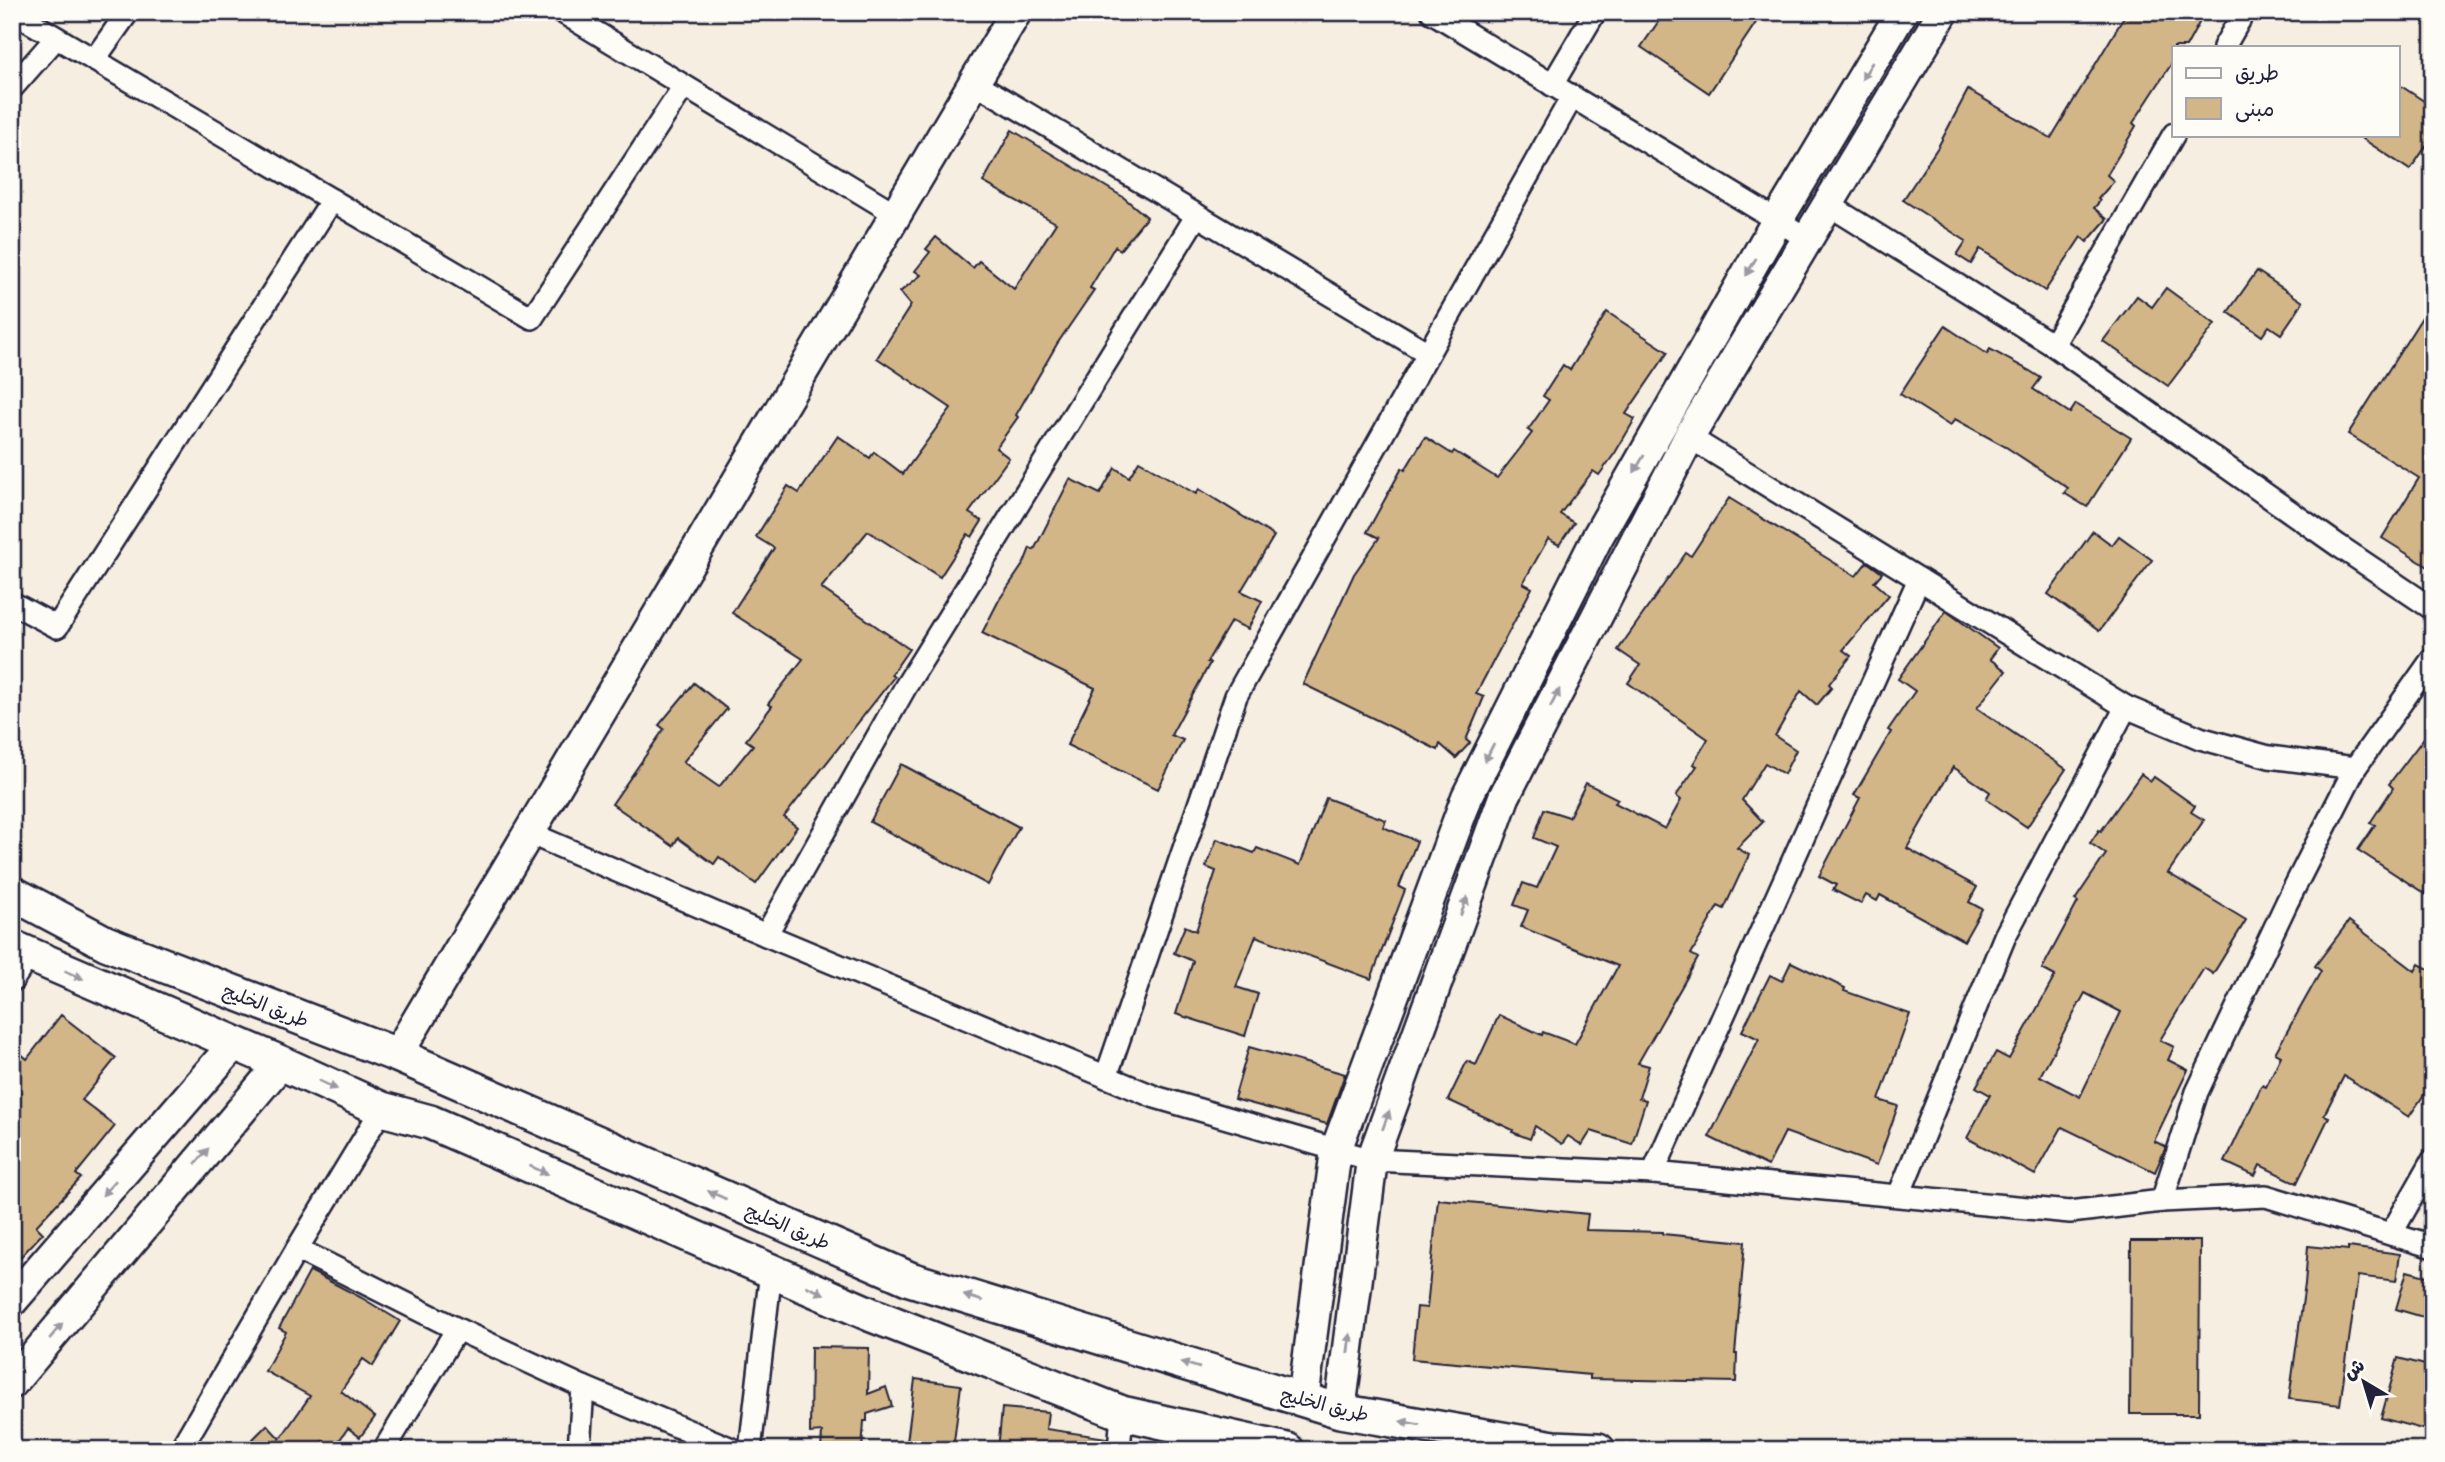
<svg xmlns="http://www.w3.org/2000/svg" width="2445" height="1462" font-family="Pangolin,'Playpen Sans Arabic',sans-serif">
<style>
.building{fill:#d3b688;stroke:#22223b;stroke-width:2;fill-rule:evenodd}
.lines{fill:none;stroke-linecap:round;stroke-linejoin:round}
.street-casing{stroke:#22223b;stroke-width:26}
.secondary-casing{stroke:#22223b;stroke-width:35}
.primary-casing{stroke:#22223b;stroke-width:38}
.street{stroke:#fdfcf7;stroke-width:21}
.secondary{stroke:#fdfcf7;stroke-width:30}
.primary{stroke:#fdfcf7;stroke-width:33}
.oneway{fill:#9a9aa2}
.labels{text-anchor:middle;stroke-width:5;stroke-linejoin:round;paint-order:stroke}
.street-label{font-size:19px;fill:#22223b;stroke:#fdfcf7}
</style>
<rect width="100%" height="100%" fill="#f5eee1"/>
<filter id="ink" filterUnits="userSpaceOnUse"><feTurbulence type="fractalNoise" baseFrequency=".0143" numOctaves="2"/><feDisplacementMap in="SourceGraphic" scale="14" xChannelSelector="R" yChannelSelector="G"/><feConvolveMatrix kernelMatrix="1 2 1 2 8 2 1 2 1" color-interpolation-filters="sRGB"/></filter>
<g filter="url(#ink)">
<g class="building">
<polygon points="1665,12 1763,12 1709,93 1641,47"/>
<polygon points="2127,12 2205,12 2186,47 2174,47 2174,60 2133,123 2136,126 2107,175 2114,181 2098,199 2100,201 2094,208 2107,219 2087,242 2081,237 2045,291 1980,249 1971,264 1957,255 1966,241 1903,200 1938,147 1968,90 2051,138"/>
<polygon points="2398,84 2433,107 2433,136 2410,170 2357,135 2398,135"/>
<polygon points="1012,130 1123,197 1147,217 1120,250 1115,246 1090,288 1094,290 1057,344 1016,415 1018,417 996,448 1009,458 969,513 982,521 972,537 968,534 940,577 868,531 821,588 909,649 891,675 894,677 784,817 797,827 756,884 719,857 714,864 678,838 673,846 612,804 664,729 659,725 694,683 727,709 683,762 719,787 753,745 746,740 772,706 768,704 803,659 732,613 774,548 756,537 788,486 799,493 838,436 870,458 874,452 903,474 951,408 877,358 911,305 900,292 921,275 915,271 930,252 926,249 936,237 973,268 979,261 1014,289 1056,223 983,182"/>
<polygon points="2257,271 2303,302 2281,334 2269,326 2262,336 2228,312"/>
<polygon points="2166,288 2215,324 2168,386 2103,341 2137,296 2152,307"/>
<polygon points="2433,300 2433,570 2382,538 2419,478 2348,434"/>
<polygon points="1607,312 1668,352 1626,414 1635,419 1615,453 1599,475 1593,471 1560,514 1574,523 1559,545 1548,539 1523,583 1532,588 1476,694 1484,697 1466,740 1470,743 1456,758 1440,744 1438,750 1303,684 1354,574 1379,538 1367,532 1402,468 1405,470 1425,437 1452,454 1454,451 1497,478 1532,433 1528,430 1549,400 1543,396 1563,365 1570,370"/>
<polygon points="1945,326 1987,354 1990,349 2030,371 2041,378 2033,389 2070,413 2076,404 2131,438 2087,507 2064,493 2068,488 2006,447 1955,419 1950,426 1900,394"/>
<polygon points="1139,461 1196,494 1199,489 1274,536 1241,591 1262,601 1248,629 1231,621 1207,662 1210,663 1171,735 1183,740 1158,789 1067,745 1095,688 982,633 999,600 1024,563 1030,548 1034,550 1070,479 1100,494 1115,468 1129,477"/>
<polygon points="1729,498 1856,576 1867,562 1882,573 1874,582 1889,595 1843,650 1851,656 1829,684 1832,687 1817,705 1801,691 1775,736 1796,750 1784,774 1765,763 1742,800 1763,822 1737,848 1749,855 1724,909 1718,906 1691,954 1698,958 1638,1063 1649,1066 1639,1098 1646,1100 1632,1144 1591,1131 1582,1145 1568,1136 1562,1144 1535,1126 1530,1139 1512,1132 1513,1130 1448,1100 1467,1061 1476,1065 1499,1015 1542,1035 1543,1032 1575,1044 1618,966 1521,927 1528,910 1514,905 1523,883 1537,888 1556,847 1534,838 1544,809 1569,817 1586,783 1618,799 1615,803 1665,829 1681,800 1676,796 1697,766 1693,764 1708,739 1628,683 1640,665 1618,650 1686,553 1691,556"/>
<polygon points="2093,531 2112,545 2119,536 2152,560 2099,631 2048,594"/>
<polygon points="1946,611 1998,648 1990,659 2006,671 1977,708 2066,769 2027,827 1986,799 1990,792 1953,767 1907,848 1977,887 1969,902 1982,909 1964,941 1880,895 1877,901 1866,895 1861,904 1833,890 1836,885 1819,876 1860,798 1854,795 1891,732 1888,730 1915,691 1898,679"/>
<polygon points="2433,726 2433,885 2427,895 2358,850 2375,825 2370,823 2393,788 2389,784"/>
<polygon points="901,764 1019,827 988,885 870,822"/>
<path d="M2141,774l10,7 3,-4 41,29 -4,6 13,8 -36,53 78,47 -33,54 -9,-6 -44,72 14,7 -6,13 20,10 -34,71 12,6 -11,25 -93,-45 -27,48 -68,-37 23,-43 -14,-8 20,-35 13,7 46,-83 -13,-7 36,-67 -3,-2 31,-46 -16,-11 9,-13 2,1zM2085,993l36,19 -41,85 -40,-21z"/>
<polygon points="1326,798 1386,820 1383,827 1417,841 1399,887 1405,890 1371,979 1256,936 1236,987 1258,994 1245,1036 1176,1014 1193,961 1174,953 1185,926 1196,931 1216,871 1206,867 1217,839 1254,853 1257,848 1300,865"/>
<polygon points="2349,921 2415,971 2419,964 2433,971 2433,1081 2409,1117 2344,1076 2324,1115 2329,1117 2297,1183 2260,1165 2255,1176 2225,1162 2262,1085 2266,1087 2281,1056 2275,1053 2321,971 2315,966"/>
<polygon points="1791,962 1845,988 1844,991 1910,1014 1879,1100 1898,1106 1877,1165 1785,1132 1768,1166 1709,1137 1759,1039 1742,1031 1770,975 1782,981"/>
<polygon points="61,1015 116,1058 82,1100 115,1126 76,1174 81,1178 36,1226 43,1233 12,1266 12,1046 27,1059"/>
<polygon points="1249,1047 1345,1074 1327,1124 1234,1099"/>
<polygon points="1438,1199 1588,1214 1586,1230 1663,1232 1663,1234 1745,1242 1735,1354 1737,1354 1736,1382 1590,1379 1590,1375 1412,1359 1417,1307 1427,1308"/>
<polygon points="2131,1241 2200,1241 2199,1414 2130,1414"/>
<polygon points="2308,1246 2348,1250 2348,1247 2400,1254 2396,1281 2358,1276 2340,1405 2289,1399 2305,1284"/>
<polygon points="310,1271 362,1298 400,1321 373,1366 363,1359 341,1391 375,1417 360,1437 348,1428 334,1448 323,1440 316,1450 242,1450 267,1425 280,1439 310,1396 265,1371 286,1332 279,1328"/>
<polygon points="2407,1271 2433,1278 2433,1320 2396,1309"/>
<polygon points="811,1347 869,1348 868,1394 886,1387 892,1406 867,1414 867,1421 864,1421 862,1450 821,1450 822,1432 810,1433"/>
<polygon points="2398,1358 2433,1367 2433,1432 2381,1418"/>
<polygon points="915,1379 961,1385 953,1450 906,1450"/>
<polygon points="1002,1408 1048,1412 1046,1429 1107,1438 1106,1450 998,1450"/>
</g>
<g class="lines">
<g class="street-casing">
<g id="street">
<polyline points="13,12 532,318 684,86"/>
<polyline points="562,12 896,214"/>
<polyline points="1432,12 1808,239"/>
<polyline points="2224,47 2244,12"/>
<polyline points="94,60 128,12"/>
<polyline points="974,82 1428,353"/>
<polyline points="1552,85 1595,12"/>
<polyline points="12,88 56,38"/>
<polyline points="1829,205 2053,345 2339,546 2433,609"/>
<polyline points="2053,345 2174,134"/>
<polyline points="1689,437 2126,707 2200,738 2269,757 2355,768"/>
<polyline points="12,603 57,627 332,200"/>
<polyline points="529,833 766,935 1155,1097 1372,1160 1653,1173 2070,1212 2162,1201 2266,1196 2433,1247"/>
<polyline points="766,935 906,686 1197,215"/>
<polyline points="12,981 29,956"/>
<polyline points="1106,1077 1236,696 1572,97"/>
<polyline points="1653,1173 1919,579"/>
<polyline points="1899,1195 2005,936 2126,707"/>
<polyline points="2162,1201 2197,1092 2287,902 2355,768 2433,658"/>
<polyline points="2391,1234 2433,1160"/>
<polyline points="297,1249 457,1329 583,1387 734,1450"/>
<polyline points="180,1450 297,1249 382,1109"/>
<polyline points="384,1450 457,1329"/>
<polyline points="579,1450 583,1387"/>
<polyline points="750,1450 771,1271"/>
<polyline points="1119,1450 1122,1413"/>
</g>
</g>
<g class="secondary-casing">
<g id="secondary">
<polyline points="397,1055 1016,12"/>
<polyline points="12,1301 234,1044"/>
<polyline points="12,1383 281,1063"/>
<polyline points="1303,1400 1336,1150 1467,797 1598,536 1777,221 1902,12"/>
<polyline points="1340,1411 1372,1160 1504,797 1689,437 1943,12"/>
</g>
</g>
<g class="primary-casing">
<g id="primary">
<polyline points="12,893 106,943 397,1055 910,1279 1340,1411 1554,1448 1598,1450"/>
<polyline points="12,947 281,1063 382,1109 430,1122 872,1315 1122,1413 1287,1450"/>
</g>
</g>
<use href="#street" class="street"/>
<use href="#secondary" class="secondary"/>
<use href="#primary" class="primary"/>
</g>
<defs><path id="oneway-solid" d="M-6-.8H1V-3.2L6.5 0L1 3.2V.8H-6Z" transform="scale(1.75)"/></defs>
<g class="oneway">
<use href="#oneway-solid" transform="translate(1867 71) rotate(121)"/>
<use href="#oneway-solid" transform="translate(1751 267) rotate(120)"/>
<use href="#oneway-solid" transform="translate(1639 464) rotate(120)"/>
<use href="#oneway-solid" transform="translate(1555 698) rotate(-63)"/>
<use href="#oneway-solid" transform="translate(1489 753) rotate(117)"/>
<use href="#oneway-solid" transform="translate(1464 906) rotate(-70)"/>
<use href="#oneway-solid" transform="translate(74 975) rotate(23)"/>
<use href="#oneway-solid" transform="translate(328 1085) rotate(25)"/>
<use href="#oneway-solid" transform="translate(1386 1120) rotate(-70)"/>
<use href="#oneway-solid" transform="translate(202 1156) rotate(-50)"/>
<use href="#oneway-solid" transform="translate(539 1170) rotate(24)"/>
<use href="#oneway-solid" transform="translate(109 1188) rotate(131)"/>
<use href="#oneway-solid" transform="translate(717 1195) rotate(-156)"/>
<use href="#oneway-solid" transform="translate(815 1290) rotate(24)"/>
<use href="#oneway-solid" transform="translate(973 1298) rotate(-163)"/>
<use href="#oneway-solid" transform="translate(56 1331) rotate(-50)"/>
<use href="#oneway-solid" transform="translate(1349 1343) rotate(-83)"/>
<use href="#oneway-solid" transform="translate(1190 1365) rotate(-163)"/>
<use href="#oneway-solid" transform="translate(1410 1423) rotate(-170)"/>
</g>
</g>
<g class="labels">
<g class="street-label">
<text transform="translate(266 1005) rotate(21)" y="7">طريق الخليج</text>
<text transform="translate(788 1226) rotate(23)" y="7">طريق الخليج</text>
<text transform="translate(1325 1404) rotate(14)" y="7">طريق الخليج</text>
</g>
</g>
<rect width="2445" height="1462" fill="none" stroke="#fdfcf7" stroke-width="42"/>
<rect x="21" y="21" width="2403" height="1420" fill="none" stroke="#22223b" stroke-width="2.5" filter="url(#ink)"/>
<rect x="2172" y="46" width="228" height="91" fill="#fdfcf7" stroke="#a5a5ac" stroke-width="2"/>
<rect x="2186" y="68" width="35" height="10" fill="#fdfcf7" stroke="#a5a5ac" stroke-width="2"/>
<text x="2235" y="80" font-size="21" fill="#22223b">طريق</text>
<rect x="2186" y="98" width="35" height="21" fill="#d3b688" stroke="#a5a5ac" stroke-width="2"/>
<text x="2235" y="116" font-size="21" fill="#22223b">مبنى</text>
<g transform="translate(2364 1382) rotate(322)" stroke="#fdfcf7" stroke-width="5" paint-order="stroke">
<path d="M0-5L12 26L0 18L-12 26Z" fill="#22223b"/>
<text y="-10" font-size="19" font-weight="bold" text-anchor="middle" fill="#22223b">ش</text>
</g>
</svg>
